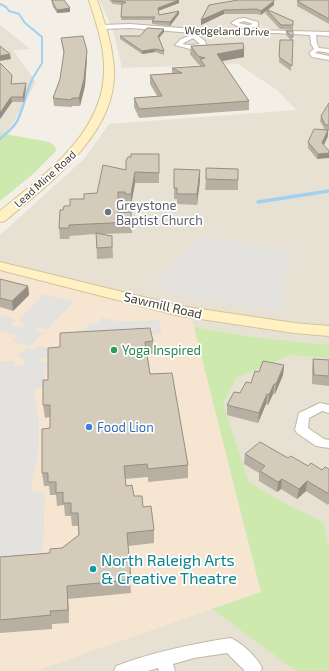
<svg xmlns="http://www.w3.org/2000/svg" width="329" height="671" font-family="'Exo 2',sans-serif">
<style>
.residential{fill:#e7e1d4}
.commercial{fill:#f6e6d1}
.green{fill:#cee9ae}
.parking{fill:#e4e2de}
.lines{fill:none;stroke-linecap:round;stroke-linejoin:round}
.stream-far2{stroke:#a1d1f1;stroke-width:2}
.stream-far1{stroke:#a1d1f1;stroke-width:2.5}
.stream{stroke:#a1d1f1;stroke-width:3.5}
.street-casing{stroke:#bfb7a8;stroke-width:2}
.secondary-casing{stroke:#d4c495;stroke-width:2}
.street{fill:#fff;fill-rule:evenodd}
.secondary{fill:#fff1c4;fill-rule:evenodd}
.wall{fill:#b7afa1}
.shaded-wall{fill:#958e83}
.building{fill:#d5cbbb;stroke:#958e83}
.worship-dot{fill:#6b7280;stroke:#fff;stroke-width:1.5}
.leisure-dot{fill:#2e9e5b;stroke:#fff;stroke-width:1.5}
.shop-dot{fill:#3f7fe0;stroke:#fff;stroke-width:1.5}
.culture-dot{fill:#0f9aa8;stroke:#fff;stroke-width:1.5}
.labels{text-anchor:middle;stroke-width:3.5;stroke-linejoin:round;paint-order:stroke}
.far-street-label{font-size:11px;fill:#464035;stroke:#fff}
.worship-label{font-size:13px;fill:#5b616d;stroke:#fff;text-anchor:start}
.street-label{font-size:13px;fill:#464035;stroke:#fff}
.leisure-label{font-size:13px;fill:#27864d;stroke:#fff;text-anchor:start}
.shop-label{font-size:13px;fill:#366cbe;stroke:#fff;text-anchor:start}
.near-culture-label{font-size:16px;fill:#0d838f;stroke:#fff;text-anchor:start}
</style>
<rect width="100%" height="100%" fill="#f3efe6"/>
<g class="residential">
<polygon points="99,0 329,0 329,671 0,671 0,235 84,159 109,124 296,110 277,90 238,64 122,68 113,30"/>
<polygon points="0,25 30,49 13,50 36,82 13,123 0,138"/>
</g>
<polygon class="commercial" points="0,271 167,314 192,319 261,592 35,671 0,671"/>
<g class="green">
<polygon points="0,133 49,142 55,146 56,151 33,174 0,201"/>
<polygon points="194,327 252,337 329,345 329,358 291,355 236,378 223,404 249,482 284,503 323,522 329,546 329,671 296,671 212,609 261,592"/>
</g>
<g class="parking">
<polygon points="200,236 291,252 281,310 205,299 154,287"/>
<polygon points="43,294 74,302 47,330 42,328 35,329 36,331 43,333 30,346 12,342 17,337 16,335 0,332 0,315 15,319 11,325 22,328 25,324 18,321"/>
<polygon points="102,318 123,322 159,320 162,334 79,334 92,322 96,323"/>
<polygon points="39,346 54,348 54,359 47,357 41,359 40,361 48,364 44,375 44,387 35,389 34,391 36,408 39,419 39,440 38,456 32,483 32,490 35,492 45,492 43,551 29,553 27,556 0,565 0,362 15,361 14,367 21,366 24,364 25,360 17,356 26,348 32,350"/>
</g>
<g class="lines">
<polyline class="stream-far2" points="0,4 6,7 9,11 19,14 25,23 42,37 42,63 31,81"/>
<path class="stream-far1" d="M0,139c5,-5 12,-10 16,-16 7,-11 9,-29 16,-43"/>
<polyline class="stream" points="258,202 329,191"/>
<g class="street-casing">
<g id="street">
<path d="M244,18l14,4v4l-7,2 1,2 77,2v4l-13,-1 1,9 2,4 10,1v4l-11,-2 -3,2 14,3v4l-17,-3 -3,-4 5,-4 -3,-5 -1,-9 -35,-2h-77l-1,2 8,6 1,4 -16,4 -15,-4 6,-6 11,-4 1,-2 -63,-5 -28,1 -3,-2 3,-2 28,-1 76,6h40l-15,-7 6,-4zM244,21l9,3 -5,1 -10,-2zM193,38l7,6 -10,1 -8,-1z"/>
<polygon points="320,403 329,405 329,413 322,411 309,418 308,428 324,439 329,440 329,448 316,446 297,433 295,430 299,413"/>
<path d="M230,638c11,4 27,19 32,30l-1,3h-17v-1l-17,-17 -33,5 -21,6 2,7h-16l-1,-3 -10,3h-34l2,-5c37,-14 76,-22 114,-28z"/>
</g>
</g>
<g class="secondary-casing">
<g id="secondary">
<path d="M89,0h8c8,23 16,46 17,71 2,64 -66,113 -109,150l-5,1v-11c44,-36 103,-77 104,-140 1,-24 -8,-48 -15,-71z"/>
<polygon points="0,262 180,306 294,323 329,326 329,336 294,333 180,316 0,270"/>
</g>
</g>
<use href="#street" class="street"/>
<use href="#secondary" class="secondary"/>
</g>
<g class="wall">
<polygon points="51,0 64,0 70,8 70,12 57,13 53,7"/>
<polygon points="109,0 179,0 179,3 158,11 159,15 179,11 179,14 170,26 152,24 152,20 121,20 122,5 113,4"/>
<polygon points="329,0 329,24 297,6 297,1"/>
<polygon points="209,5 274,5 268,10 293,21 293,30 280,29 265,13 266,11 261,15 256,14 224,14 201,25 201,20"/>
<polygon points="286,31 293,31 291,71 279,62 280,40 291,40 286,35"/>
<polygon points="164,32 159,38 164,51 164,55 155,52 142,54 120,39 120,36 140,36"/>
<polygon points="61,38 87,58 85,86 80,106 72,106 72,107 54,106 53,98 60,79 64,54 62,44"/>
<polygon points="191,46 244,57 222,61 249,101 249,110 139,118 134,107 134,98 157,96 150,84 150,75 172,73 172,68 200,66 200,65 198,64 190,54"/>
<polygon points="0,63 12,75 12,84 26,87 24,102 12,102 0,119"/>
<polygon points="329,103 329,131 328,131 328,136 317,159 308,148 308,142 325,130 320,121 321,116"/>
<polygon points="159,154 159,183 135,183 131,205 126,204 126,203 118,203 118,213 131,212 132,233 102,234 112,236 113,258 97,259 96,234 70,236 69,239 60,239 59,228 63,210 70,206 97,193 126,170"/>
<polygon points="174,169 200,170 200,180 197,205 177,204 177,199 174,199"/>
<polygon points="206,179 238,180 238,190 205,190"/>
<polygon points="0,279 28,286 29,295 13,311 0,307"/>
<polygon points="153,341 153,354 147,354 150,374 188,465 188,478 148,482 148,477 125,479 126,486 143,507 154,530 154,543 128,546 131,593 68,599 69,623 52,624 52,629 0,633 0,557 50,553 62,548 79,535 78,526 72,526 71,516 65,516 64,505 57,506 56,495 50,495 49,486 44,486 42,473 50,428 50,417 45,418 43,405 48,380 48,348"/>
<polygon points="313,359 329,360 329,386 312,384 312,369"/>
<polygon points="284,365 283,375 275,394 273,394 268,405 266,404 258,423 227,415 227,405 251,383 259,372"/>
<polygon points="245,454 288,458 308,466 322,470 329,469 329,504 328,505 306,491 297,499 281,489 277,492 259,481 259,473 244,464"/>
</g>
<g class="shaded-wall">
<polygon points="179,0 179,3 158,11 158,8"/>
<polygon points="274,1 274,5 267,10 266,9 266,11 261,15 261,11"/>
<polygon points="70,8 70,12 57,13 57,10"/>
<polygon points="224,10 224,14 201,25 201,20"/>
<polygon points="179,11 179,14 170,26 170,22"/>
<polygon points="164,29 164,32 158,39 158,36"/>
<polygon points="155,49 155,52 142,54 142,51"/>
<polygon points="244,49 244,57 217,62 217,54"/>
<polygon points="87,51 87,58 85,86 80,106 79,98"/>
<polygon points="10,54 11,59 0,61 0,56"/>
<polygon points="26,83 26,87 24,102 23,97"/>
<polygon points="11,97 12,102 0,119 0,113"/>
<polygon points="328,130 328,136 322,149 322,143"/>
<polygon points="329,153 329,158 317,159 318,154"/>
<polygon points="200,170 200,180 197,205 197,194"/>
<polygon points="135,172 135,183 131,205 131,194"/>
<polygon points="28,286 29,295 13,311 12,301"/>
<polygon points="284,365 283,375 275,394 276,384"/>
<polygon points="274,384 273,394 268,405 269,395"/>
<polygon points="267,394 266,404 258,423 259,413"/>
<polygon points="282,479 281,489 277,492 278,482"/>
<polygon points="307,481 306,491 297,499 299,489"/>
<polygon points="67,586 68,599 69,623 68,610"/>
</g>
<g class="building">
<polygon points="52,0 64,0 70,8 57,10 53,3"/>
<polygon points="112,0 179,0 158,8 159,15 179,11 170,22 152,21 155,17 121,17 122,4 126,2 113,1"/>
<polygon points="238,0 274,0 274,1 261,11 257,9 224,10 201,20 209,5"/>
<polygon points="301,0 329,0 329,19 297,1"/>
<polygon points="266,9 293,21 293,25 281,25"/>
<polygon points="147,28 164,29 158,36 164,51 155,49 142,51 120,36 140,36"/>
<polygon points="286,31 293,31 293,37"/>
<polygon points="83,36 87,51 84,79 79,98 72,98 71,100 53,98 60,79 64,52 61,38"/>
<polygon points="280,40 293,40 292,66 279,57"/>
<polygon points="243,43 244,49 217,54 249,101 139,109 134,98 162,96 150,75 182,73 172,68 205,66 200,59 205,58 198,56 191,46"/>
<polygon points="0,46 10,54 0,56"/>
<polygon points="0,63 12,75 11,84 26,83 23,97 11,97 0,113"/>
<polygon points="329,103 329,125 325,125 321,116"/>
<polygon points="314,129 328,130 322,143 329,151 329,153 318,154 308,142"/>
<polygon points="131,154 159,154 159,173 135,172 131,194 125,194 125,192 118,192 118,213 131,212 131,222 69,225 69,228 59,228 60,210 63,210 64,206 70,206 70,199 84,199 84,194 97,193 103,165 126,170 126,161 128,157 131,157"/>
<polygon points="206,168 238,169 238,180 206,179"/>
<polygon points="174,169 200,170 197,194 177,194 177,188 174,188"/>
<polygon points="96,233 112,236 112,247 97,248"/>
<polygon points="0,279 28,286 12,301 0,298"/>
<polygon points="150,328 153,341 145,342 150,374 172,373 188,465 148,469 147,464 124,466 126,486 132,485 134,496 142,496 143,507 151,506 154,530 127,533 131,580 67,586 68,610 50,611 51,615 0,620 0,557 50,553 50,549 62,548 79,535 78,513 71,513 71,503 63,503 63,492 56,493 56,482 48,482 48,473 42,473 42,429 50,428 50,405 43,405 43,380 48,380 48,348 60,347 60,333"/>
<polygon points="313,359 329,360 329,376 314,375"/>
<polygon points="263,361 284,365 276,384 274,384 269,395 267,394 259,413 227,405 234,392 240,393 246,382 251,383 255,371 259,372"/>
<polygon points="260,442 288,458 291,456 308,466 311,463 322,470 325,467 329,469 329,494 307,481 299,489 282,479 278,482 260,471 265,466 245,454"/>
</g>
<circle class="worship-dot" cx="108" cy="212" r="4"/>
<circle class="leisure-dot" cx="114" cy="350" r="4"/>
<circle class="shop-dot" cx="89" cy="427" r="4"/>
<circle class="culture-dot" cx="93" cy="569" r="4"/>
<g class="labels">
<g class="far-street-label">
<text transform="translate(227 31) rotate(1)" y="4">Wedgeland Drive</text>
<text transform="translate(45 179) rotate(-42)" y="4">Lead Mine Road</text>
</g>
<g class="worship-label">
<text x="116" y="210">Greystone<tspan x="116" dy="15">Baptist Church</tspan></text>
</g>
<g class="street-label">
<text transform="translate(163 305) rotate(13)" y="5">Sawmill Road</text>
</g>
<g class="leisure-label">
<text x="122" y="355">Yoga Inspired</text>
</g>
<g class="shop-label">
<text x="97" y="432">Food Lion</text>
</g>
<g class="near-culture-label">
<text x="101" y="566">North Raleigh Arts<tspan x="101" dy="18">&amp; Creative Theatre</tspan></text>
</g>
</g>
</svg>
